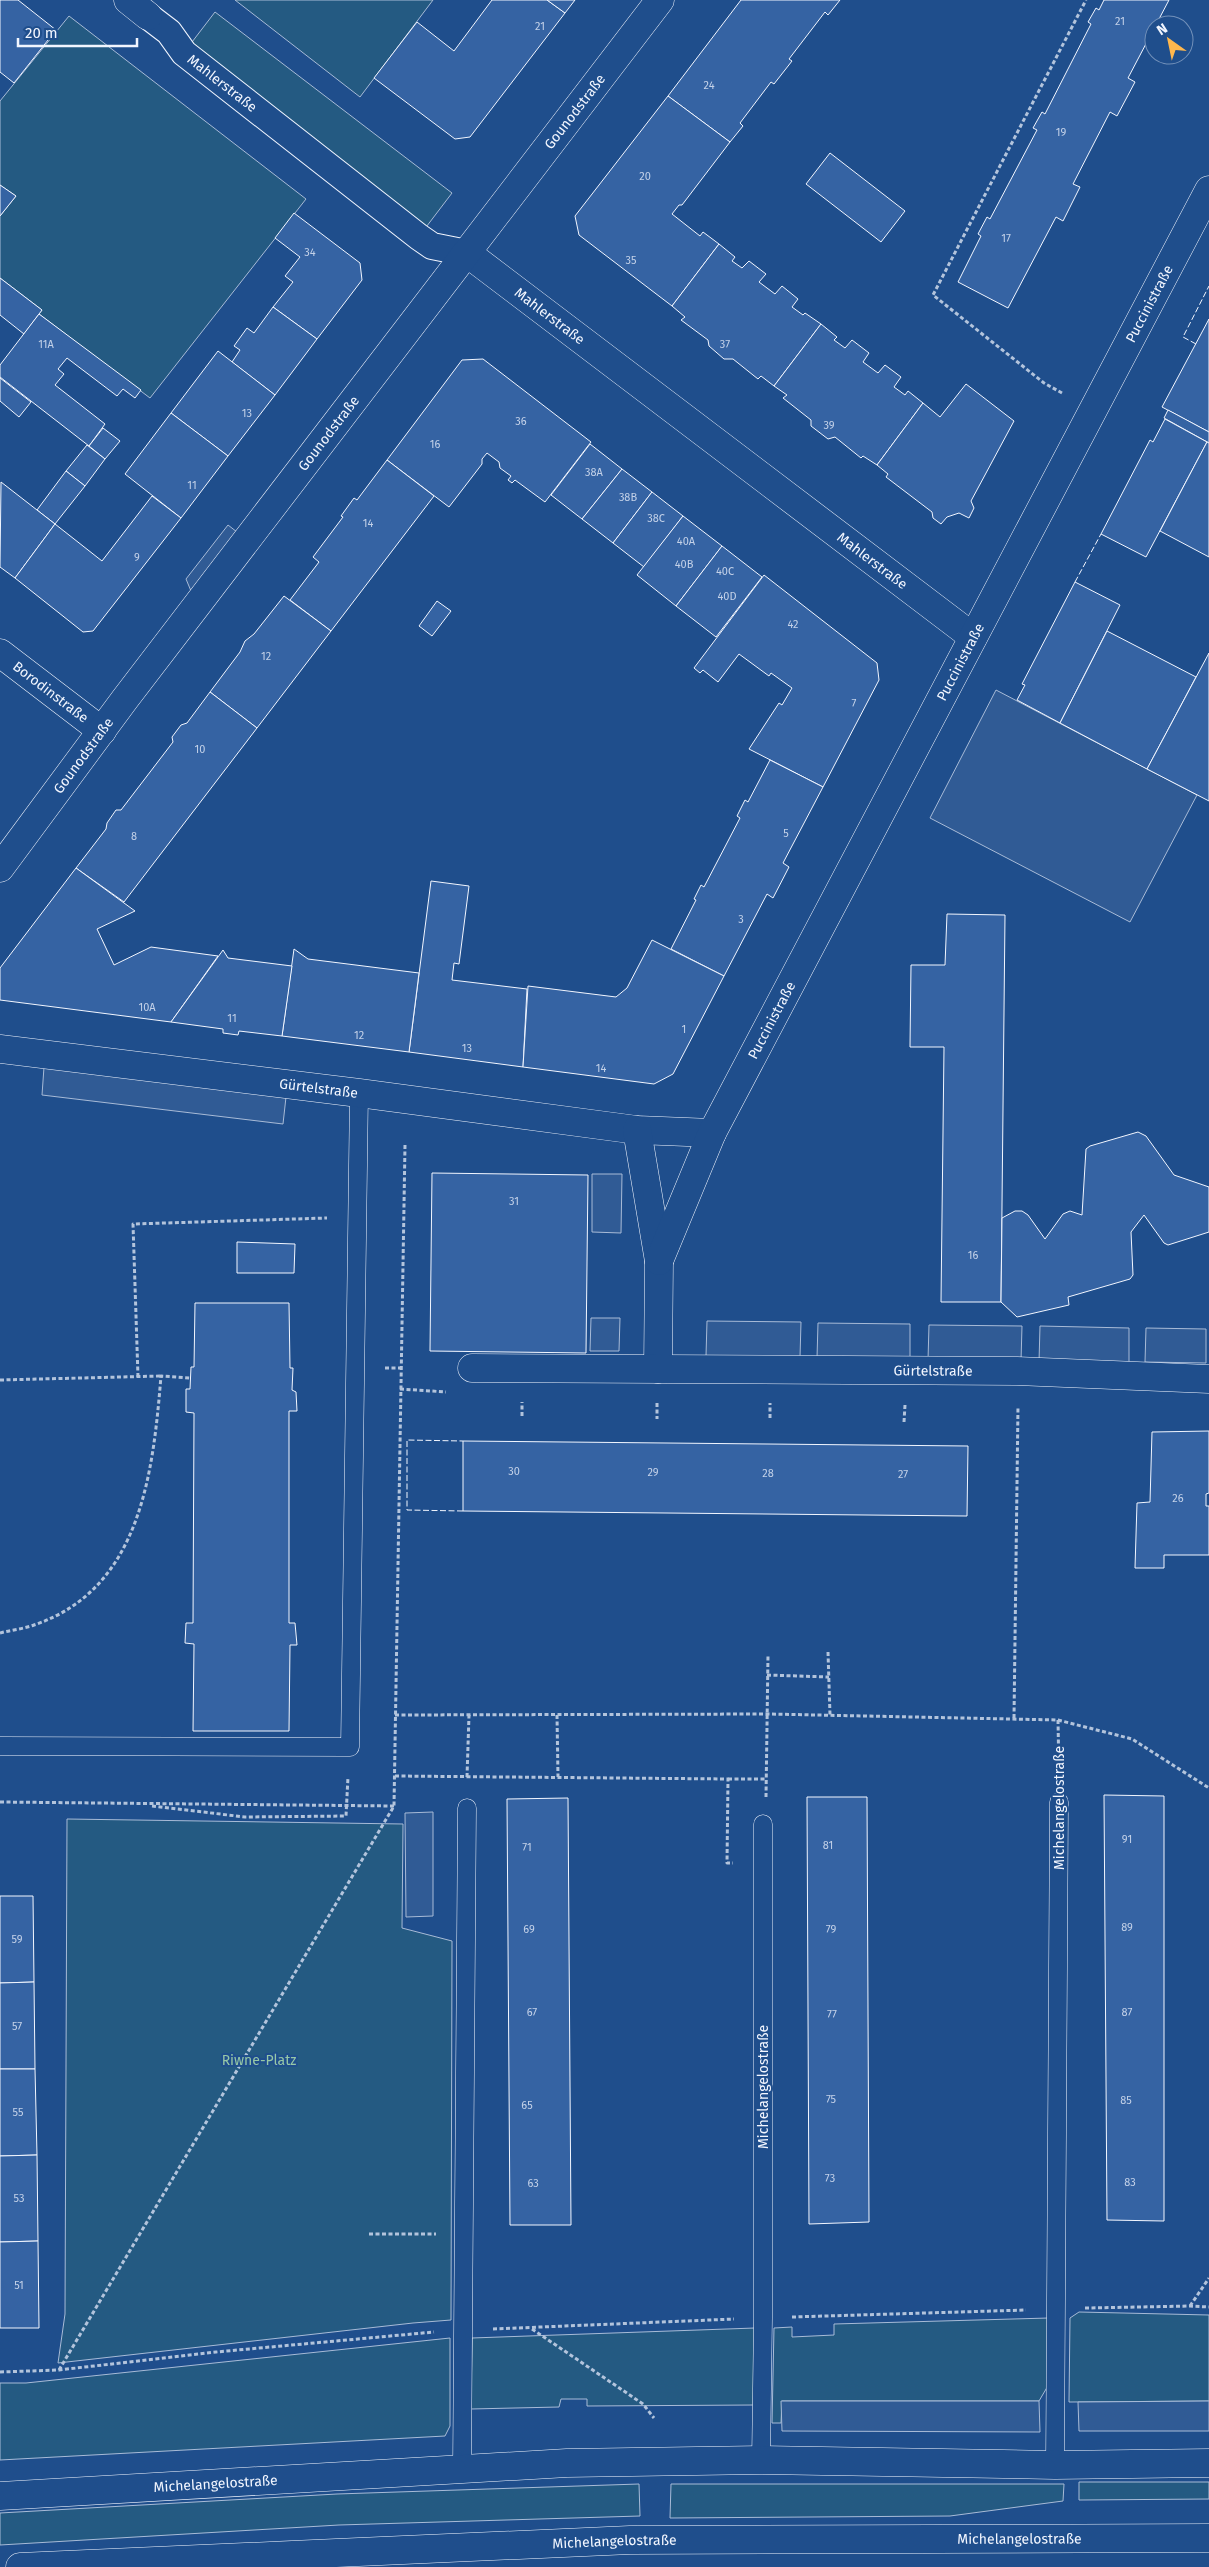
<svg xmlns="http://www.w3.org/2000/svg" width="1209" height="2567" font-family="'Fira Sans',sans-serif">
<style>
.green{fill:#245a82;stroke:#a8bbd7}
.parking{fill:#305b95;stroke:#a8bbd7}
.building{fill:#3563a3;stroke:#f2f6ff}
.lines{fill:none;stroke-linecap:round;stroke-linejoin:round}
.service-casing{stroke:#f2f6ff;stroke-width:19}
.pedestrian-casing{stroke:#f2f6ff;stroke-width:28}
.minor-casing{stroke:#f2f6ff;stroke-width:29}
.secondary-casing{stroke:#f2f6ff;stroke-width:29}
.path{stroke:#b3c4dc;stroke-width:3;stroke-dasharray:4 2.5;stroke-linecap:butt}
.service{stroke:#1f4e8c;stroke-width:18}
.pedestrian{stroke:#1f4e8c;stroke-width:26}
.minor{stroke:#1f4e8c;stroke-width:28}
.secondary{stroke:#1f4e8c;stroke-width:28}
.fence{stroke:#f2f6ff;stroke-width:1;stroke-dasharray:6 2.5;stroke-linecap:butt}
.labels{text-anchor:middle;stroke-width:4;stroke-linejoin:round;paint-order:stroke}
.number-label{font-size:11px;fill:#c3d1e8}
.street-label{font-size:14px;fill:#f2f6ff;stroke:#1f4e8c}
.park-label{font-size:14px;fill:#97c8a6;stroke:#1f4e8c}
</style>
<rect width="100%" height="100%" fill="#1f4e8c"/>
<g class="green">
<polygon points="235,0 433,0 360,97"/>
<polygon points="215,12 452,193 417,239 179,59"/>
<polygon points="69,16 306,199 150,398 39,314 42,310 0,278 0,216 16,196 0,185 0,101"/>
<polygon points="67,1819 403,1824 402,1928 452,1941 451,2320 413,2323 58,2363 65,2314"/>
<polygon points="1079,2312 1209,2315 1209,2401 1069,2402 1070,2318"/>
<polygon points="1049,2318 1049,2384 1039,2401 782,2401 781,2423 772,2423 774,2328 792,2327 792,2337 834,2335 834,2324"/>
<polygon points="755,2328 754,2405 587,2406 587,2399 561,2399 559,2407 471,2409 472,2338"/>
<polygon points="450,2338 450,2426 445,2436 0,2460 0,2383 26,2383"/>
<polygon points="1079,2482 1209,2482 1209,2499 1079,2500"/>
<polygon points="639,2484 640,2516 339,2525 0,2545 0,2513 337,2494"/>
<polygon points="671,2484 1064,2484 1063,2501 950,2516 670,2518"/>
</g>
<g class="parking">
<polygon points="228,525 237,532 191,591 186,579"/>
<polygon points="996,690 1197,795 1130,922 930,818"/>
<polygon points="44,1067 286,1097 283,1124 42,1095"/>
<polygon points="592,1174 622,1174 621,1233 592,1232"/>
<polygon points="591,1318 620,1318 619,1351 590,1351"/>
<polygon points="707,1321 801,1322 800,1357 706,1356"/>
<polygon points="818,1323 910,1324 910,1359 817,1358"/>
<polygon points="929,1325 1022,1326 1021,1361 928,1360"/>
<polygon points="1040,1326 1129,1328 1129,1362 1039,1362"/>
<polygon points="1146,1328 1206,1329 1206,1363 1145,1362"/>
<polygon points="433,1812 433,1916 406,1917 405,1813"/>
<polygon points="781,2401 1039,2401 1040,2432 782,2431"/>
<polygon points="1209,2401 1209,2431 1079,2431 1078,2402"/>
</g>
<g class="building">
<polygon points="0,0 18,0 56,30 14,83 0,72"/>
<polygon points="492,0 547,0 565,13 470,137 455,139 374,78 417,22 454,51"/>
<polygon points="547,0 575,0 565,13"/>
<polygon points="741,0 840,0 828,15 825,12 789,59 792,61 774,84 771,82 740,123 743,126 730,142 668,96"/>
<polygon points="1104,0 1169,0 1128,78 1135,82 1117,116 1110,112 1073,184 1080,187 1063,221 1056,217 1008,308 958,282 981,236 978,234 987,217 990,219 1037,130 1033,128 1042,112 1045,114 1091,24 1088,22 1096,8 1099,10"/>
<polygon points="668,96 730,142 682,205 679,205 672,214 700,236 703,232 719,244 672,306 579,235 575,216"/>
<polygon points="830,153 905,211 881,242 806,184"/>
<polygon points="0,185 16,196 0,216"/>
<polygon points="294,213 360,263 362,280 317,339 273,307 293,282 285,276 300,257 275,238"/>
<polygon points="719,244 735,257 732,261 742,268 749,261 766,274 759,282 775,294 782,286 798,299 792,307 803,315 805,313 821,324 774,386 761,376 758,379 733,359 724,359 709,346 708,340 681,320 685,317 672,306"/>
<polygon points="0,278 42,310 24,334 0,315"/>
<polygon points="273,307 317,339 275,395 232,362 240,350 234,346 247,328 254,333"/>
<polygon points="39,314 141,390 135,398 123,389 117,396 67,358 58,369 64,374 55,385 105,424 89,446 0,377 0,365"/>
<polygon points="1209,319 1209,432 1162,407"/>
<polygon points="821,324 837,337 834,340 845,348 852,340 869,353 863,362 878,373 885,365 901,377 894,387 905,395 908,391 923,403 877,465 863,456 861,458 835,437 828,439 811,426 811,420 783,398 787,395 774,386"/>
<polygon points="218,351 275,395 228,456 171,413"/>
<polygon points="483,359 591,442 545,502 515,480 512,483 508,480 511,476 500,468 499,462 487,453 482,459 482,464 449,507 387,460 462,360"/>
<polygon points="0,378 31,402 19,417 0,401"/>
<polygon points="966,384 1014,421 971,501 974,508 969,518 959,513 947,517 941,524 933,518 932,512 886,477 888,474 877,465 923,403 940,417"/>
<polygon points="1168,410 1209,432 1209,443 1164,418"/>
<polygon points="171,413 228,456 181,518 125,474"/>
<polygon points="1165,419 1207,442 1146,557 1101,534 1150,440 1153,442"/>
<polygon points="103,428 120,441 105,459 89,446"/>
<polygon points="1207,442 1209,443 1209,557 1160,531"/>
<polygon points="590,444 622,469 582,519 551,495"/>
<polygon points="87,445 105,459 85,486 66,471"/>
<polygon points="387,460 434,496 331,631 290,600 319,562 313,557 343,517 341,516 354,498 357,500"/>
<polygon points="622,469 652,492 613,543 582,519"/>
<polygon points="66,471 85,486 55,524 37,510"/>
<polygon points="1,482 55,524 15,578 0,567"/>
<polygon points="652,492 683,516 644,567 613,543"/>
<polygon points="152,496 181,518 93,631 83,632 15,578 55,524 102,561"/>
<polygon points="683,516 722,546 676,606 637,575"/>
<polygon points="722,546 762,577 716,637 676,606"/>
<polygon points="764,575 877,663 879,680 823,787 749,749 779,703 782,705 792,688 771,673 769,676 739,654 718,682 703,670 700,673 694,668"/>
<polygon points="1075,582 1120,605 1060,723 1017,700 1025,685 1022,684"/>
<polygon points="284,596 331,631 257,728 210,692 240,652 245,641 254,634"/>
<polygon points="437,601 451,611 432,636 419,626"/>
<polygon points="1107,631 1196,677 1147,769 1060,723"/>
<polygon points="1209,653 1209,801 1147,769"/>
<polygon points="210,692 257,728 124,902 76,868 106,829 107,823 116,810 121,810 173,742 172,737 181,725 187,723"/>
<polygon points="770,760 823,787 783,863 789,867 773,898 767,894 724,976 671,949 696,900 694,899 701,885 704,887 740,818 737,816 745,800 748,802"/>
<polygon points="76,868 135,911 97,929 114,965 151,947 218,956 171,1022 0,1000 0,968"/>
<polygon points="431,881 469,886 459,964 454,963 452,980 527,989 523,1067 409,1052"/>
<polygon points="947,914 1005,915 1001,1302 941,1302 944,1047 910,1047 911,965 945,965"/>
<polygon points="652,940 724,976 673,1074 654,1084 523,1067 528,986 616,997 627,988"/>
<polygon points="294,949 308,959 419,973 409,1052 282,1036"/>
<polygon points="223,950 228,958 292,966 282,1036 239,1031 238,1035 223,1033 223,1029 171,1022"/>
<polygon points="1138,1132 1146,1136 1174,1175 1209,1187 1209,1232 1168,1245 1164,1243 1144,1215 1131,1232 1133,1275 1130,1279 1068,1297 1069,1305 1017,1317 1001,1302 1002,1218 1015,1211 1022,1211 1028,1215 1045,1239 1063,1214 1070,1211 1082,1215 1086,1149 1090,1146"/>
<polygon points="432,1173 588,1175 586,1353 430,1351"/>
<polygon points="237,1242 295,1244 294,1273 237,1273"/>
<polygon points="195,1303 289,1303 290,1368 293,1368 292,1390 296,1392 297,1411 289,1411 289,1623 295,1623 297,1645 290,1645 289,1731 193,1731 194,1644 185,1643 186,1623 193,1623 194,1413 186,1412 186,1389 190,1389 191,1367 194,1367"/>
<polygon points="1209,1431 1209,1493 1206,1494 1206,1506 1209,1506 1209,1555 1164,1555 1164,1568 1135,1568 1137,1503 1150,1502 1152,1432"/>
<polygon points="463,1441 968,1446 967,1516 463,1511"/>
<polygon points="1104,1795 1164,1796 1164,2221 1107,2220"/>
<polygon points="807,1797 867,1797 869,2222 809,2224"/>
<polygon points="568,1798 571,2225 510,2225 507,1799"/>
<polygon points="0,1896 33,1896 34,1982 0,1983"/>
<polygon points="34,1982 35,2069 0,2069 0,1983"/>
<polygon points="0,2069 35,2069 37,2155 0,2156"/>
<polygon points="37,2155 38,2241 0,2242 0,2156"/>
<polygon points="38,2241 39,2328 0,2328 0,2242"/>
</g>
<g class="lines">
<g class="service-casing">
<g id="service">
<polyline points="0,1746 350,1747 359,1093"/>
<polyline points="761,2460 763,2318 763,1824"/>
<polyline points="1055,2465 1059,1802"/>
<polyline points="462,2469 467,1808"/>
</g>
</g>
<g class="pedestrian-casing">
<g id="pedestrian">
<path id="s1" d="M148,16l21,16 15,21 235,184 13,9 35,7"/>
</g>
</g>
<g class="minor-casing">
<g id="minor">
<polyline points="128,0 148,16"/>
<path id="s2" d="M467,253l506,384"/>
<path id="s3" d="M0,653l102,78"/>
<path id="s4" d="M0,868l125,-169 535,-699"/>
<path id="s5" d="M0,1049l359,44 278,37 75,3"/>
<polyline points="637,1130 659,1261 658,1369"/>
<path id="s6" d="M659,1261l53,-128 497,-943"/>
<path id="s7" d="M472,1368l545,3 192,8"/>
</g>
</g>
<g class="secondary-casing">
<g id="secondary">
<path id="s8" d="M0,2496l567,-33 194,-3 294,5 154,-2"/>
<path id="s9" d="M20,2567l610,-27 579,-2"/>
</g>
</g>
<g class="path">
<polyline points="1062,393 1044,383 933,295 1086,0"/>
<polyline points="385,1368 400,1368"/>
<polyline points="138,1377 133,1224 327,1218"/>
<polyline points="0,1380 161,1376"/>
<polyline points="400,1389 446,1392"/>
<polyline points="657,1403 657,1419"/>
<polyline points="522,1416 522,1402"/>
<polyline points="770,1418 770,1403"/>
<polyline points="904,1422 905,1405"/>
<path d="M0,1633c11,-3 23,-4 34,-8 107,-36 119,-152 127,-249l29,2"/>
<polyline points="828,1652 830,1715"/>
<polyline points="767,1675 829,1677"/>
<polyline points="395,1715 768,1714 1058,1720 1132,1739 1209,1788"/>
<polyline points="557,1715 558,1777"/>
<polyline points="1014,1718 1018,1406"/>
<polyline points="1058,1720 1059,1774"/>
<polyline points="395,1776 728,1779 727,1863 733,1863"/>
<polyline points="467,1777 469,1715"/>
<polyline points="728,1779 766,1779"/>
<polyline points="766,1797 768,1655"/>
<polyline points="0,1802 394,1806"/>
<polyline points="152,1806 245,1817 346,1816 348,1777"/>
<polyline points="369,2234 436,2234"/>
<polyline points="1190,2306 1209,2278"/>
<polyline points="1085,2308 1190,2306 1209,2307"/>
<polyline points="792,2317 1026,2310"/>
<polyline points="493,2329 734,2319"/>
<polyline points="532,2329 643,2404 654,2418"/>
<polyline points="59,2370 394,1806 405,1145"/>
<polyline points="0,2372 59,2370 216,2352 434,2332"/>
</g>
<use href="#service" class="service"/>
<use href="#pedestrian" class="pedestrian"/>
<use href="#minor" class="minor"/>
<use href="#secondary" class="secondary"/>
<g class="fence">
<polyline points="1196,344 1183,337 1209,286"/>
<polyline points="1075,582 1101,534"/>
<polyline points="463,1511 407,1510 407,1440 463,1441"/>
</g>
</g>
<g class="labels">
<g class="number-label">
<text x="1120" y="25">21</text>
<text x="540" y="30">21</text>
<text x="709" y="89">24</text>
<text x="1061" y="136">19</text>
<text x="645" y="180">20</text>
<text x="1006" y="242">17</text>
<text x="310" y="256">34</text>
<text x="631" y="264">35</text>
<text x="46" y="348">11A</text>
<text x="725" y="348">37</text>
<text x="247" y="417">13</text>
<text x="521" y="425">36</text>
<text x="829" y="429">39</text>
<text x="435" y="448">16</text>
<text x="594" y="476">38A</text>
<text x="192" y="489">11</text>
<text x="628" y="501">38B</text>
<text x="656" y="522">38C</text>
<text x="368" y="527">14</text>
<text x="686" y="545">40A</text>
<text x="137" y="561">9</text>
<text x="684" y="568">40B</text>
<text x="725" y="575">40C</text>
<text x="727" y="600">40D</text>
<text x="793" y="628">42</text>
<text x="266" y="660">12</text>
<text x="854" y="707">7</text>
<text x="200" y="753">10</text>
<text x="786" y="837">5</text>
<text x="134" y="840">8</text>
<text x="741" y="923">3</text>
<text x="147" y="1011">10A</text>
<text x="232" y="1022">11</text>
<text x="684" y="1033">1</text>
<text x="359" y="1039">12</text>
<text x="467" y="1052">13</text>
<text x="601" y="1072">14</text>
<text x="514" y="1205">31</text>
<text x="973" y="1259">16</text>
<text x="514" y="1475">30</text>
<text x="653" y="1476">29</text>
<text x="768" y="1477">28</text>
<text x="903" y="1478">27</text>
<text x="1178" y="1502">26</text>
<text x="1127" y="1843">91</text>
<text x="828" y="1849">81</text>
<text x="527" y="1851">71</text>
<text x="1127" y="1931">89</text>
<text x="529" y="1933">69</text>
<text x="831" y="1933">79</text>
<text x="17" y="1943">59</text>
<text x="532" y="2016">67</text>
<text x="1127" y="2016">87</text>
<text x="832" y="2018">77</text>
<text x="17" y="2030">57</text>
<text x="831" y="2103">75</text>
<text x="1126" y="2104">85</text>
<text x="527" y="2109">65</text>
<text x="18" y="2116">55</text>
<text x="830" y="2182">73</text>
<text x="1130" y="2186">83</text>
<text x="533" y="2187">63</text>
<text x="19" y="2202">53</text>
<text x="19" y="2289">51</text>
</g>
<g class="street-label">
<text dy="5" stroke="none"><textPath href="#s1" startOffset="101">Mahlerstraße</textPath></text>
<text dy="5" stroke="none"><textPath href="#s4" startOffset="950">Gounodstraße</textPath></text>
<text dy="5" stroke="none"><textPath href="#s6" startOffset="1076">Puccinistraße</textPath></text>
<text dy="5" stroke="none"><textPath href="#s2" startOffset="104">Mahlerstraße</textPath></text>
<text dy="5" stroke="none"><textPath href="#s4" startOffset="545">Gounodstraße</textPath></text>
<text dy="5" stroke="none"><textPath href="#s2" startOffset="509">Mahlerstraße</textPath></text>
<text dy="5" stroke="none"><textPath href="#s6" startOffset="671">Puccinistraße</textPath></text>
<text dy="5" stroke="none"><textPath href="#s3" startOffset="64">Borodinstraße</textPath></text>
<text dy="5" stroke="none"><textPath href="#s4" startOffset="140">Gounodstraße</textPath></text>
<text dy="5" stroke="none"><textPath href="#s6" startOffset="266">Puccinistraße</textPath></text>
<text dy="5" stroke="none"><textPath href="#s5" startOffset="321">Gürtelstraße</textPath></text>
<text dy="5" stroke="none"><textPath href="#s7" startOffset="461">Gürtelstraße</textPath></text>
<text transform="translate(1059 1808) rotate(-90)" y="5">Michelangelostraße</text>
<text transform="translate(763 2087) rotate(-90)" y="5">Michelangelostraße</text>
<text dy="5" stroke="none"><textPath href="#s8" startOffset="216">Michelangelostraße</textPath></text>
<text dy="5" stroke="none"><textPath href="#s9" startOffset="1000">Michelangelostraße</textPath></text>
<text dy="5" stroke="none"><textPath href="#s9" startOffset="595">Michelangelostraße</textPath></text>
</g>
<g class="park-label">
<text x="259" y="2065">Riwne-Platz</text>
</g>
</g>
<g transform="translate(1169 40) rotate(327)"><circle r="24" fill="#1f4e8c" stroke="#7391ba"/>
<path d="M0-4L9 19L0 12L-9 19Z" fill="#ffb74d"/>
<text y="-8" font-size="14" font-weight="bold" text-anchor="middle" fill="#f2f6ff">N</text>
</g>
<path d="M18 38v8h119v-8" fill="none" stroke="#f2f6ff" stroke-width="2.5"/>
<text x="25" y="38" font-size="15" fill="#f2f6ff" stroke="#1f4e8c" stroke-width="4" paint-order="stroke">20 m</text>
</svg>
